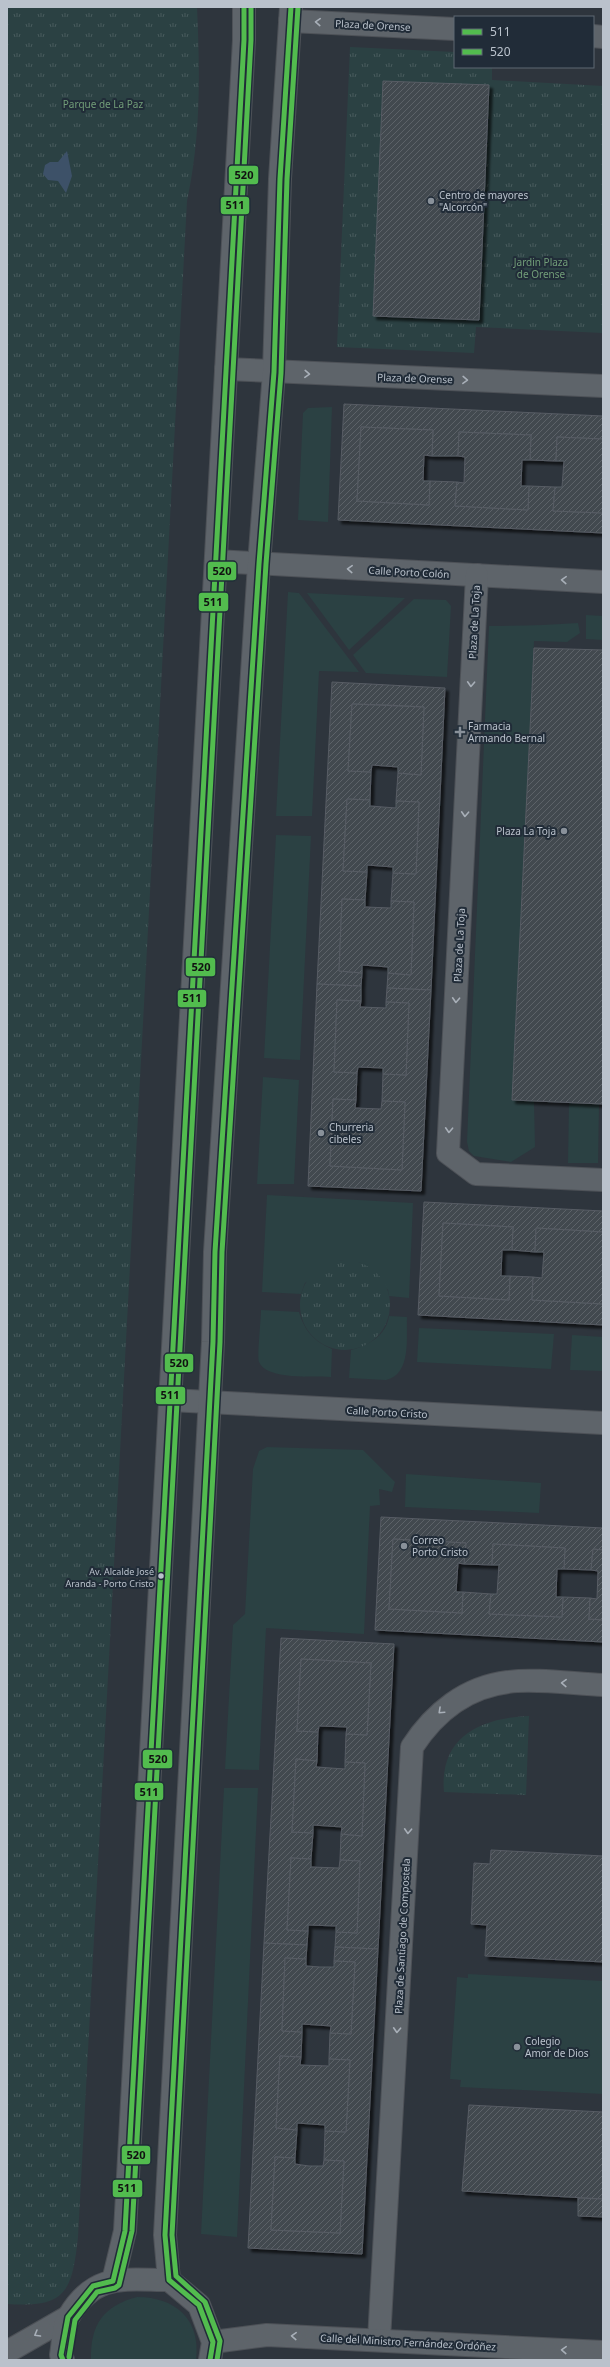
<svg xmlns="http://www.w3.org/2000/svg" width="610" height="2367" font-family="'Noto Sans',sans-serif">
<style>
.green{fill:#2b4143}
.park{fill:url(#park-tufts)}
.water{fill:#3d5168}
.building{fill:url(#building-hatch);stroke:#575c64;filter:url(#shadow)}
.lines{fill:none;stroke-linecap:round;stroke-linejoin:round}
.street-casing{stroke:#4d5157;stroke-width:24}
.street{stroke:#5e646a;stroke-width:22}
.bus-1-casing{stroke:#212c38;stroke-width:8}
.bus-2-casing{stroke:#212c38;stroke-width:8}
.bus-1{stroke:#52bc4e;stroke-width:5}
.bus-2{stroke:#52bc4e;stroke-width:5}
.oneway{stroke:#a8afb8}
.poi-dot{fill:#89919a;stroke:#212c38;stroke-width:1.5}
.bus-dot{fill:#bac2cc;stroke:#212c38;stroke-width:1.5}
.labels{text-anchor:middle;stroke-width:4;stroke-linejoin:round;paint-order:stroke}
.bus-label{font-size:9px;fill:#bac2cc;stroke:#212c38;text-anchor:end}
.street-label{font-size:10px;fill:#bac2cc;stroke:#212c38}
.park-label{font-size:10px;fill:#719d78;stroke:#212c38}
.poi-label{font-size:10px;fill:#bac2cc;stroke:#212c38;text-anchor:start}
.line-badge{stroke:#212c38;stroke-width:1.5}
.pale-badge-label{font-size:11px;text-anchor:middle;font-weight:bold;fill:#111}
</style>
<defs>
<pattern id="park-tufts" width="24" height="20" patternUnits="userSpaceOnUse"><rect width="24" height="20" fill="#2b4143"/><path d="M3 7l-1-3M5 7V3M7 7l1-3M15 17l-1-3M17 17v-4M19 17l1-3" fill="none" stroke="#485b5d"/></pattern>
<pattern id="building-hatch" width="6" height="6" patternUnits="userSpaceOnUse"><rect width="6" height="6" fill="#434a50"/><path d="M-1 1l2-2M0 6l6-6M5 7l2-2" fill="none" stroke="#5c6268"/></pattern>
<filter id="shadow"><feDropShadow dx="3.5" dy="3.5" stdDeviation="1" flood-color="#0009"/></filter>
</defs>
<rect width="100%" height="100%" fill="#2e353d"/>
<g class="green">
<polygon points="332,407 328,522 298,520 303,413 308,408"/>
<polygon points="288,592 299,593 359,672 319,671 312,816 276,816"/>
<polygon points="307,593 405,598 349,650"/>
<polygon points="414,599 446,600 451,606 447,677 366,673 353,655"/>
<polygon points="586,615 603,616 603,640 586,639"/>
<path d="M578,623l2,10 -13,9 -33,-1 -22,459 22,1 1,46 -24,15 -37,-6 -5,-5 -2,-9 22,-516c30,0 59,-1 89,-3z"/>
<polygon points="276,835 311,836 300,1060 264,1058"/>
<polygon points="263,1077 299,1080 294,1184 257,1184"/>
<polygon points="569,1103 599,1104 598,1163 568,1163"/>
<polygon points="267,1195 413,1203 409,1298 389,1296 388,1290 361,1263 341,1260 305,1283 301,1294 262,1292"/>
<path d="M261,1310l38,2c6,20 15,29 33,37l-1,28c-17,-1 -65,3 -72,-15 -2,-7 2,-42 2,-52z"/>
<path d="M389,1316l18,1c-1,20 5,57 -21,63l-37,-2 2,-28c18,-5 35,-14 38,-34z"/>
<polygon points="419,1328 554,1334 551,1369 417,1362"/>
<polygon points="572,1335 603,1337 603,1371 570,1370"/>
<polygon points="267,1447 363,1450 395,1482 392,1492 379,1489 380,1505 370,1506 364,1634 266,1628 259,1770 225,1769 233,1625 245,1614 253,1469 259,1451"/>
<polygon points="406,1474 541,1483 539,1513 405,1507"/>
<polygon points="224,1788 258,1788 237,2237 201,2234"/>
<polygon points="468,1974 603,1981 603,2094 460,2087 461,2080 450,2079 457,1977 468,1978"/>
<path d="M137,2297c39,0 64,23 59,63h-105c-1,-35 12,-54 46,-63z"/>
</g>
<g class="park">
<path d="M7,7h190c3,67 4,128 -10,194l-109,2036c-6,55 -12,71 -71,67z"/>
<polygon points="350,47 455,52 455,67 492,67 492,80 603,86 603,333 476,327 474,353 337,347"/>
<circle cx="345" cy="1305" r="45"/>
<path d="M529,1716l-3,79 -82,-3c-5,-55 36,-74 85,-76z"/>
</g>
<polygon class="water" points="67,151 72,176 66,193 58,181 48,180 43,174 45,165 50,162 58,162"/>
<g class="building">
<polygon points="383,81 489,85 479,320 373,316"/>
<polygon points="344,404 603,416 603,439 557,437 556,461 530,460 531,435 459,432 458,456 432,456 433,430 361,427 357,501 429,505 430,481 457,482 455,506 528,510 529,486 555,487 553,511 603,513 603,533 338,520"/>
<polygon points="361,427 433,430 432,456 424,455 423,481 430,481 429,505 357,501"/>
<polygon points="459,432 531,435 530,460 522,460 521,486 529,486 528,510 455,506 457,482 464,483 465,457 458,456"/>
<polygon points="557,437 603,439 603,513 553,511 555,487 562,487 564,461 556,461"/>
<polygon points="534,648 603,650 603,1104 512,1100"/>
<polygon points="332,682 445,688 431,990 387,988 388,973 411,975 414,902 391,901 393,873 416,874 419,802 396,801 398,773 421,775 424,707 387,705 352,704 348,771 371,772 370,800 347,799 343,871 367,872 365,900 342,899 339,971 362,973 361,986 317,984"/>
<polygon points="352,704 424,707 421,775 398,773 398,767 372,765 371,772 348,771"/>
<polygon points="347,799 370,800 370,806 396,808 396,801 419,802 416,874 393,873 393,867 367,865 367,872 343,871"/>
<polygon points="342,899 365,900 365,907 391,908 391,901 414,902 411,975 388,973 388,967 362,965 362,973 339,971"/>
<polygon points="317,984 361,986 361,1001 337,1000 334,1072 357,1073 356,1100 333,1099 330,1166 402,1170 405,1102 382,1101 383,1074 406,1075 409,1003 386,1002 387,988 431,990 421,1191 308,1186"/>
<polygon points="337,1000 361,1001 360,1007 386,1008 386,1002 409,1003 406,1075 383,1074 383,1068 358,1067 357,1073 334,1072"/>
<polygon points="333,1099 356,1100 355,1108 381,1109 382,1101 405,1102 402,1170 330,1166"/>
<polygon points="424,1202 603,1211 603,1232 536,1228 535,1252 512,1250 513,1227 443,1223 439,1296 509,1300 510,1276 533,1277 532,1300 603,1304 603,1325 418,1315"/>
<polygon points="443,1223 513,1227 512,1250 502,1250 501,1276 510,1276 509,1300 439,1296"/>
<polygon points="536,1228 603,1232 603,1304 532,1300 533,1277 542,1278 544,1252 535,1252"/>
<polygon points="381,1517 603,1528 603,1550 593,1549 591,1570 564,1569 565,1548 493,1544 492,1565 464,1564 466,1543 393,1539 389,1609 462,1613 463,1592 491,1594 489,1614 562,1617 563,1597 590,1598 589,1619 603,1620 603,1642 375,1630"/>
<polygon points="393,1539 466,1543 464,1564 458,1563 456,1592 463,1592 462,1613 389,1609"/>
<polygon points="493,1544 565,1548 564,1569 557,1569 556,1597 563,1597 562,1617 489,1614 491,1594 497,1594 499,1565 492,1565"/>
<polygon points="593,1549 603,1550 603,1620 589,1619 590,1598 597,1599 598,1571 591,1570"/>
<polygon points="281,1638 394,1644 378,1949 335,1947 336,1932 357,1933 360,1861 340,1860 341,1834 362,1836 365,1763 345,1762 346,1734 367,1735 371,1663 301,1659 297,1731 318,1732 317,1761 296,1759 292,1832 313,1833 311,1859 291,1858 287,1930 308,1931 307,1945 264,1943"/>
<polygon points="301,1659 371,1663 367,1735 346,1734 347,1727 319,1726 318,1732 297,1731"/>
<polygon points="296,1759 317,1761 316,1767 345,1769 345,1762 365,1763 362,1836 341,1834 342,1827 327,1826 313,1825 313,1833 292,1832"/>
<polygon points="491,1850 603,1856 603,1962 485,1956 487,1925 471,1924 474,1863 490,1864"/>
<polygon points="291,1858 311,1859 311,1867 339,1868 340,1860 360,1861 357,1933 336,1932 336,1926 308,1925 308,1931 287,1930"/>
<polygon points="264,1943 307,1945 306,1959 285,1958 282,2031 302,2032 301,2057 280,2056 276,2128 297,2130 295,2158 275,2157 271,2230 340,2233 344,2161 324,2160 325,2131 346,2132 350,2060 329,2059 330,2033 351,2034 355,1962 334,1961 335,1947 378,1949 362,2254 248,2248"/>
<polygon points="285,1958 306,1959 306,1966 320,1967 334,1967 334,1961 355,1962 351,2034 330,2033 331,2026 302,2024 302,2032 282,2031"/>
<polygon points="280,2056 301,2057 300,2065 329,2066 329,2059 350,2060 346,2132 325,2131 325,2125 297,2123 297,2130 276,2128"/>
<polygon points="469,2105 603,2112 603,2199 462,2191"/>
<polygon points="275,2157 295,2158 295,2164 309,2166 323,2166 324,2160 344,2161 340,2233 271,2230"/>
<polygon points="578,2198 603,2199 603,2217 578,2216"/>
</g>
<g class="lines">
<g class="street-casing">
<g id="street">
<polyline points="290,21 455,29"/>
<polyline points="593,36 603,37"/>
<polyline points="226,369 603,386"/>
<polyline points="216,561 603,582"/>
<polyline points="477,575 448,1153 476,1174 603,1180"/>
<polyline points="170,1400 603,1423"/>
<polyline points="169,2280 165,2235 213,1342 215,1252 259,564 274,372 280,179 291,7"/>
<polyline points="113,2281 125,2231 126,2213 244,40 244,7"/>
<path d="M379,2340l33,-593c22,-34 54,-60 96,-65 26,-4 67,2 95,3"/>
<polyline points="213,2342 267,2335 603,2352"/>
<polyline points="7,2352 68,2317"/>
<path d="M63,2360l-2,-5c2,-11 2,-29 8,-39 26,-44 56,-36 100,-36l30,25 14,37 -3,18"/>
</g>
</g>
<use href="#street" class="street"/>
<g class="bus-1-casing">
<g id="bus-1">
<polyline points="63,2360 61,2355 68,2317 93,2286 113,2281 125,2231 244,40 244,7"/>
<polyline points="210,2360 213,2342 199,2305 169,2280 165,2235 213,1342 215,1252 259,564 274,372 280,179 291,7"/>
</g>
</g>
<g class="bus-2-casing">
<g id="bus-2">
<polyline points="69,2357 75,2320 97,2292 115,2288 119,2285 132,2231 251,40 251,7"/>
<polyline points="217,2360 220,2341 205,2302 176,2276 172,2235 220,1342 222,1252 266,564 281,373 287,179 298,7"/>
</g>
</g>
<use href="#bus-1" class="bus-1"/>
<use href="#bus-2" class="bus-2"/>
</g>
<defs><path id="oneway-chevron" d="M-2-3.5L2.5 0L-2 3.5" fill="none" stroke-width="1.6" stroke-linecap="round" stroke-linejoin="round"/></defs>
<g class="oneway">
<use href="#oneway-chevron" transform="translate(318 22) rotate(-177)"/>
<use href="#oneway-chevron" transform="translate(307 374) rotate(3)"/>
<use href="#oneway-chevron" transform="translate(465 380) rotate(2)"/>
<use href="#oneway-chevron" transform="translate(350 569) rotate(-177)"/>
<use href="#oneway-chevron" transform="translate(564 580) rotate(-177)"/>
<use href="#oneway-chevron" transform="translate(471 684) rotate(93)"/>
<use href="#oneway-chevron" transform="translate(465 814) rotate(93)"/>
<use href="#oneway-chevron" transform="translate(456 1000) rotate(93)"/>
<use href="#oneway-chevron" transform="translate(449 1130) rotate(93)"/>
<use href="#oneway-chevron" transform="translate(564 1683) rotate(-178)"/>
<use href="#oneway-chevron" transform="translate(441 1711) rotate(137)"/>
<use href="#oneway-chevron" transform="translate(408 1831) rotate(93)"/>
<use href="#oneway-chevron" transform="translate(397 2030) rotate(93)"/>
<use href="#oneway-chevron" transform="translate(37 2334) rotate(150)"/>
<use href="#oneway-chevron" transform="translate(294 2336) rotate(-177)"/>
<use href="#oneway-chevron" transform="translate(564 2350) rotate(-177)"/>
</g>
<g class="poi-dot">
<circle cx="431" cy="201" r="4"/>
<path d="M458 726h4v4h4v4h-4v4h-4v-4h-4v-4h4z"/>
<circle cx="564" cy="831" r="4"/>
<circle cx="321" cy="1133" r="4"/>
<circle cx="404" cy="1546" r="4"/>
<circle cx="517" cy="2047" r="4"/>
</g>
<circle class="bus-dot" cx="161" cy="1576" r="3.5"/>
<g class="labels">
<g class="bus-label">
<text x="154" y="1575">Av. Alcalde José<tspan x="154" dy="12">Aranda - Porto Cristo</tspan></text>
</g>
<g class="street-label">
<text transform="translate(373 25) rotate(3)" y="4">Plaza de Orense</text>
<text transform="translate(415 378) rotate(2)" y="4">Plaza de Orense</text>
<text transform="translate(409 572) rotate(3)" y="4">Calle Porto Colón</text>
<text transform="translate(474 622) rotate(-87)" y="4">Plaza de La Toja</text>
<text transform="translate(459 945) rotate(-87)" y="4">Plaza de La Toja</text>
<text transform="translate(387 1412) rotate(3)" y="4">Calle Porto Cristo</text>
<text transform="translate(402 1936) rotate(-87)" y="4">Plaza de Santiago de Compostela</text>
<text transform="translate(408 2342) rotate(3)" y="4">Calle del Ministro Fernández Ordóñez</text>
</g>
<g class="park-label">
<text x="103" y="108">Parque de La Paz</text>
<text x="541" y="266">Jardin Plaza<tspan x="541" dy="12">de Orense</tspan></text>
</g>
<g class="poi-label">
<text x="439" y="199">Centro de mayores<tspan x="439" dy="12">"Alcorcón"</tspan></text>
<text x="468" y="730">Farmacia<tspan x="468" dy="12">Armando Bernal</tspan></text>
<text x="556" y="835" text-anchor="end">Plaza La Toja</text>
<text x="329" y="1131">Churreria<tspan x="329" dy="12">cibeles</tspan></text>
<text x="412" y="1544">Correo<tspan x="412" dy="12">Porto Cristo</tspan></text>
<text x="525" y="2045">Colegio<tspan x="525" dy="12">Amor de Dios</tspan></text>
</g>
</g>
<g class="line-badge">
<rect x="228" y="165" width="31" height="20" rx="4" fill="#52bc4e"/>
<rect x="220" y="196" width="30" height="19" rx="4" fill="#52bc4e"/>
<rect x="207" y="561" width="30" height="20" rx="4" fill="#52bc4e"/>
<rect x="198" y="592" width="31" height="20" rx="4" fill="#52bc4e"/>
<rect x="185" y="957" width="31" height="20" rx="4" fill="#52bc4e"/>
<rect x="177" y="989" width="30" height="19" rx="4" fill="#52bc4e"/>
<rect x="164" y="1353" width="30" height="20" rx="4" fill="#52bc4e"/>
<rect x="155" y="1386" width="31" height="19" rx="4" fill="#52bc4e"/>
<rect x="142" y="1749" width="31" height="20" rx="4" fill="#52bc4e"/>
<rect x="134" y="1782" width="30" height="19" rx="4" fill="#52bc4e"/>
<rect x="121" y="2145" width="30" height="20" rx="4" fill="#52bc4e"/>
<rect x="112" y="2179" width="31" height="19" rx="4" fill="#52bc4e"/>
</g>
<g class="pale-badge-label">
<text x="244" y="179">520</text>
<text x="235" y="209">511</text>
<text x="222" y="575">520</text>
<text x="213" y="606">511</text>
<text x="201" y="971">520</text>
<text x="192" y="1002">511</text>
<text x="179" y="1367">520</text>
<text x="170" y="1399">511</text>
<text x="158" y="1763">520</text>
<text x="149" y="1796">511</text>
<text x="136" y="2159">520</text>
<text x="127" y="2192">511</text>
</g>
<rect width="610" height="2367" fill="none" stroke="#bac2cc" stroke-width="16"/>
<rect x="454" y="16" width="140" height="52" fill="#212c38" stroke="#5e6873"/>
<rect x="462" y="29" width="20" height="6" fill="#52bc4e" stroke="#5e6873"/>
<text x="490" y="36" font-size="12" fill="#bac2cc">511</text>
<rect x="462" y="49" width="20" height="6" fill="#52bc4e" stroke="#5e6873"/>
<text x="490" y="56" font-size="12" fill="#bac2cc">520</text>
</svg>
